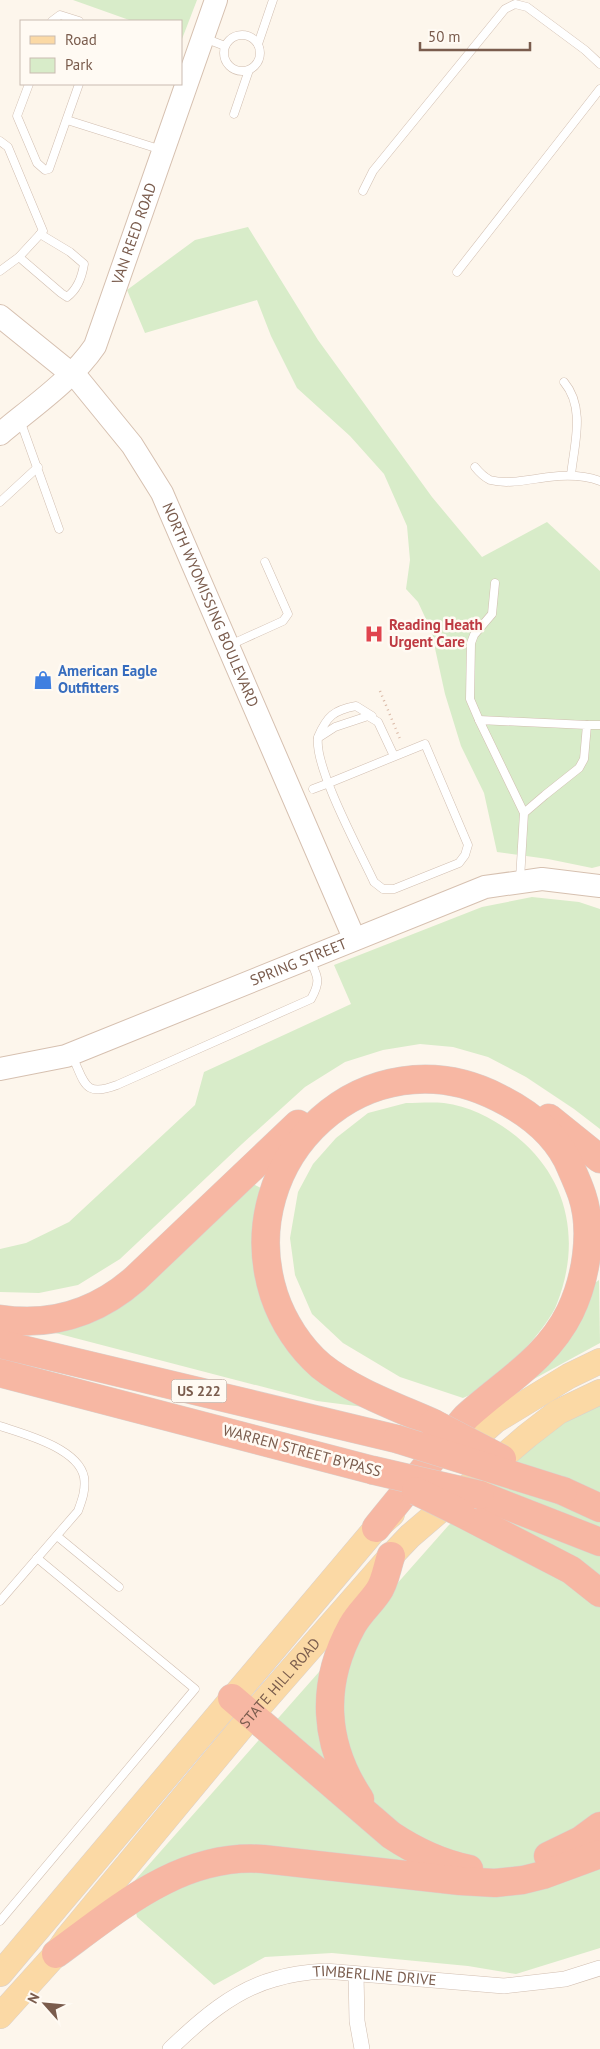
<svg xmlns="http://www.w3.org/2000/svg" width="600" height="2049" font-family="'PT Sans',sans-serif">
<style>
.green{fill:#d8ecc9}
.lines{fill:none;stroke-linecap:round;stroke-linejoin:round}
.lane-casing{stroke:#d1beb0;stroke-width:9}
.street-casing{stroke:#d1beb0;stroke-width:16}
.secondary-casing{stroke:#d6c0b0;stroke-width:24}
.primary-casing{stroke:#dad1cd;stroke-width:26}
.highway-casing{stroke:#dad1cd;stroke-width:29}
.path{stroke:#d9b8a5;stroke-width:2.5;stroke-dasharray:1 4;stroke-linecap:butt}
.lane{stroke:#fff;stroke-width:8}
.street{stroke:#fff;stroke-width:15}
.secondary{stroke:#fff;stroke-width:22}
.primary{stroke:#fbd9a5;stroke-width:25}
.highway{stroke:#f7b7a3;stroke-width:28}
.highway-bridge-casing{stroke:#dad1cd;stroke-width:29;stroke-linecap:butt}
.highway-bridge{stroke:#f7b7a3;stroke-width:28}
.labels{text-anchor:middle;stroke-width:5;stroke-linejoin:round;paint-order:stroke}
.shield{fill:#fffaf3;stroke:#a28b7f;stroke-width:1}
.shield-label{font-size:14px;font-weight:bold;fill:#7a5c4d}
.street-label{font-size:15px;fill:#7a5c4d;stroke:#fffaf3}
.health-label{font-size:15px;font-weight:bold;fill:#be3a42;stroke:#fffaf3;text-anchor:start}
.shop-label{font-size:15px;font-weight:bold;fill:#366cbe;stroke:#fffaf3;text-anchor:start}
</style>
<rect width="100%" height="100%" fill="#fdf6ec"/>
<g class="green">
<polygon points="73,0 197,0 182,39 181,21 132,21"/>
<polygon points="248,227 318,340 432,497 482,557 547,522 600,571 600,866 592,868 548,859 497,852 484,793 461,746 445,694 431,630 418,602 406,589 410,560 407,526 384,474 350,436 297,388 271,336 257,300 145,333 127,290 195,240"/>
<polygon points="532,897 579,902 600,909 600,1129 574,1109 526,1077 488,1057 453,1047 420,1044 383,1050 345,1062 305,1087 242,1144 120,1259 78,1285 39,1293 0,1292 0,1249 26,1243 69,1222 195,1105 204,1072 351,1004 334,965 482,907"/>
<path d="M406,1103c12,0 25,-1 38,0 30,4 58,20 80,40 47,43 56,104 32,163 -11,24 -46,61 -67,77 -7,7 -17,11 -26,15l-63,-21 -57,-34 -31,-29 -17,-39 -5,-37 8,-46 15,-28 23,-26 32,-25z"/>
<polygon points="251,1183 265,1190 262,1280 364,1407 317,1401 48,1331"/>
<polygon points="599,1280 600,1343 532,1380 591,1286"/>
<polygon points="600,1402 600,1948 516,1974 468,1966 332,1953 265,1957 214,1985 137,1917 130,1886 448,1526 537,1439"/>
</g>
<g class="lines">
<g class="lane-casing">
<g id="lane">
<polyline points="52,21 60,15 79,21"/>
<circle cx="242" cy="53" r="18"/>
<polyline points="204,38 225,46"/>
<polyline points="258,44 273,0"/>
<polyline points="29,84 17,116 37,163 45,170 49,169 79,84"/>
<polyline points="234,114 249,70"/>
<polyline points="67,120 162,150"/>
<polyline points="0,141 8,147 43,231 19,257 0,271"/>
<polyline points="363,191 373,171 505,9 515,4 527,7 585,50 600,64"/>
<path d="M19,257l42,36 6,4c11,-8 15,-20 17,-33l-14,-12 -30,-18"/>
<polyline points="457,272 600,89"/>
<path d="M564,382c22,26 10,63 7,93"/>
<polyline points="20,420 59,529"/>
<path d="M475,467c4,5 9,10 15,13 18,5 41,-1 59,-3 17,-2 35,-2 51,4"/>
<polyline points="0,502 38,467"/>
<polyline points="230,645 283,621 288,614 265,562"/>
<polyline points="479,720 470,699 471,643 474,635 492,614 495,583"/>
<polyline points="587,725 600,725"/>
<path d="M318,737c9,-21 16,-27 38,-31l16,10"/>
<path d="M313,789l16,-6 96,-39 43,101 -3,10 -6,8 -65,26h-11l-9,-7c-14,-30 -60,-115 -56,-144l17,-11 33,-11 10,6 16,34"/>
<polyline points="520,879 524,813 545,795 579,768 584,759 587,725 479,720 524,813"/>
<path d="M72,1056c13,26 11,42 45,29l194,-86c10,-18 7,-22 -1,-39"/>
<path d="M0,1426c24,8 78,22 84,51 2,13 -2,23 -6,34l-78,90"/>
<polyline points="57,1536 119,1587"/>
<polyline points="0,1921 195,1689 37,1558"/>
</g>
</g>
<g class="street-casing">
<g id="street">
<polyline points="356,1974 357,2021 362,2049"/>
<path id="s1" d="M170,2049c30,-29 64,-59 105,-70 16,-5 33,-7 50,-8l179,15 61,-7 35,-11"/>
</g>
</g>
<g class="secondary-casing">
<g id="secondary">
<path id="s2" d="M0,316l79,64 53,65 30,48 192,445"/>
<path id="s3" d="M0,434c31,-26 72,-54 95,-88l121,-346"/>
<path id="s4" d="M0,1069l66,-13 419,-169 57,-8 58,7"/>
</g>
</g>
<g class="primary-casing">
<g id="primary">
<polyline points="457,1455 495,1421 569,1376 600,1361"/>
<polyline points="0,1974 376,1528 392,1514"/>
<path id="s5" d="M0,2016l56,-62 11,-16 184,-222 140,-160 19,-20 117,-100 31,-24 42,-20"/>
</g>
</g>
<g class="highway-casing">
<g id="highway">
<polyline points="549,1118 600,1159"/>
<path d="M0,1319c52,8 96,-6 135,-40l163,-155"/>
<polyline points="0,1344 397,1439"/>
<polyline points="0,1373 372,1470"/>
<polyline points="563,1491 600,1508"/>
<polyline points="480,1495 600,1542"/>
<polyline points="461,1513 571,1570 600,1593"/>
<path d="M376,1528c20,-25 41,-50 61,-75 10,-12 19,-25 29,-36 37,-34 81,-58 104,-105 16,-33 24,-81 12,-117 -3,-9 -7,-18 -11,-27 -13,-32 -42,-55 -72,-70 -131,-68 -269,60 -225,197 9,27 26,53 47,71 31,25 76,41 112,57"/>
<path d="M232,1698l159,137c24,16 49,28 78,34"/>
<path d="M360,1799c-37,-55 -40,-115 -8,-173 7,-13 18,-22 26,-34 7,-9 9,-25 13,-36"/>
<polyline points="548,1856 581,1840 600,1826"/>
<path d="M56,1954c63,-46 125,-101 207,-95l197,22 35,2 28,-3 20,-5 57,-21"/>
</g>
</g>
<polyline class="path" points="380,691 400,739"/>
<use href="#lane" class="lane"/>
<use href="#street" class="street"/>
<use href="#secondary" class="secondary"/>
<use href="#primary" class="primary"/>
<use href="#highway" class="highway"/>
<g class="highway-bridge-casing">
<g id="highway-bridge">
<polyline points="433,1423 502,1459"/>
<polyline points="397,1439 563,1491"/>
<polyline points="372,1470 480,1495"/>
<polyline points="416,1491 461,1513"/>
</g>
</g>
<use href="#highway-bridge" class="highway-bridge"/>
</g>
<defs>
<g id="hospital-bare" transform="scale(1.5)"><path d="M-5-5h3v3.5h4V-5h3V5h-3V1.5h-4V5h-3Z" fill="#e0444e" stroke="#fffaf3" stroke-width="2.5" paint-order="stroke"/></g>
<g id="shop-bare" transform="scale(1.5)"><path d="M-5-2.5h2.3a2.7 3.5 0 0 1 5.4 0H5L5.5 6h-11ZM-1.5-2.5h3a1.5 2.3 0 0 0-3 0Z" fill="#3f7fe0" stroke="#fffaf3" stroke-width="2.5" paint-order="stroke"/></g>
</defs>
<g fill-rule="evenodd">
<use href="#hospital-bare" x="374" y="634"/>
<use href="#shop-bare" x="43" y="680"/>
</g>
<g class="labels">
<rect class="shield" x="171.5" y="1379.5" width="55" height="23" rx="4"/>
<g class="shield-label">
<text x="199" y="1396">US 222</text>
</g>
<g class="street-label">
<text dy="5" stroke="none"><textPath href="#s3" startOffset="249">VAN REED ROAD</textPath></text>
<text dy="5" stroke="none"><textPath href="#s2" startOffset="364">NORTH WYOMISSING BOULEVARD</textPath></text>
<text dy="5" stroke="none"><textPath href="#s4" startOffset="318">SPRING STREET</textPath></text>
<text transform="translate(302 1451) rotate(15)" y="5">WARREN STREET BYPASS</text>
<text dy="5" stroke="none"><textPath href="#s5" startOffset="435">STATE HILL ROAD</textPath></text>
<text dy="5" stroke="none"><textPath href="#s1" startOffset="228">TIMBERLINE DRIVE</textPath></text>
</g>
<g class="health-label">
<text x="389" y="630">Reading Heath<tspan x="389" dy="17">Urgent Care</tspan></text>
</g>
<g class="shop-label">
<text x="58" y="676">American Eagle<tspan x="58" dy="17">Outfitters</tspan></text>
</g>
</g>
<rect x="20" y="20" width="162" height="65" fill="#fffaf3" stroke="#cabbb1"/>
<rect x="30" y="36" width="25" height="8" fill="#fbd9a5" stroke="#cabbb1"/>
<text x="65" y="45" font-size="15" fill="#7a5c4d">Road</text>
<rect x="30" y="58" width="25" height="15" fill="#d8ecc9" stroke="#cabbb1"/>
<text x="65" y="70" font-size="15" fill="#7a5c4d">Park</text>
<g transform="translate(45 2004) rotate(297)" stroke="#fffaf3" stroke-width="4" paint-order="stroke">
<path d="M0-4L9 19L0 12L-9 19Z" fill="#7a5c4d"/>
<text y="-8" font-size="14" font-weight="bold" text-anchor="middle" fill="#7a5c4d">N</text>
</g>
<path d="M420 42v8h110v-8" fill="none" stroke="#7a5c4d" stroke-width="2.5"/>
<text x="428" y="42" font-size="15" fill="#7a5c4d" stroke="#fffaf3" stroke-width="4" paint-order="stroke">50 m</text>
</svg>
